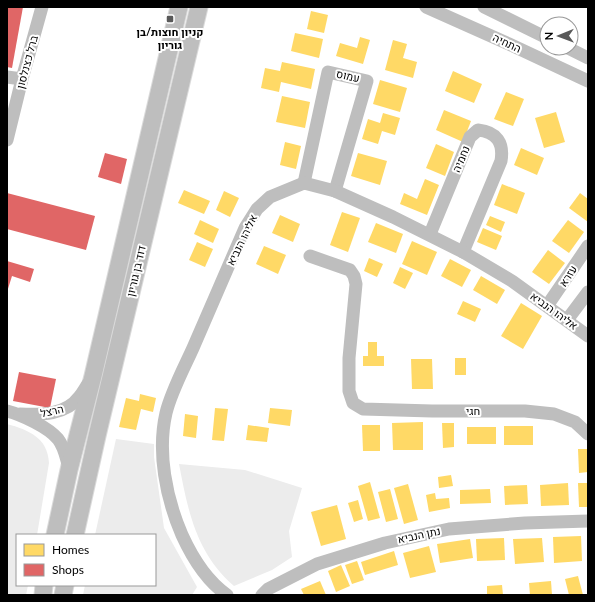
<svg xmlns="http://www.w3.org/2000/svg" width="595" height="602" font-family="Lato,Heebo,sans-serif">
<style>
.green{fill:#ececec}
.homes{fill:#ffd966}
.shops{fill:#e06666}
.lines{fill:none;stroke-linecap:round;stroke-linejoin:round}
.major-casing{stroke:#dbdbdb;stroke-width:19}
.minor{stroke:#bebebe;stroke-width:13}
.major{stroke:#bebebe;stroke-width:17}
.poi-dot{fill:#595959;stroke:#fff;stroke-width:1.5}
.labels{text-anchor:middle;stroke-width:4;stroke-linejoin:round;paint-order:stroke}
.poi-label{font-size:11px;font-weight:bold;fill:#000;stroke:#fff}
.street-label{font-size:11px;fill:#000;stroke:#fff}
</style>
<rect width="100%" height="100%" fill="#fff"/>
<g class="green">
<path d="M7,424c22,6 41,14 42,39l-12,72h-20v50h11l-2,10h-19z"/>
<polygon points="116,439 154,444 154,457 164,528 197,587 192,595 83,595 85,585 155,585 155,535 95,535"/>
<path d="M179,464l66,6 57,18 -13,43 3,26 -20,13 -38,16c-38,-33 -46,-75 -55,-122z"/>
</g>
<g class="homes">
<polygon points="311,11 328,15 324,33 307,29"/>
<polygon points="295,33 323,39 319,58 291,51"/>
<polygon points="360,37 370,40 363,64 336,56 340,43 357,48"/>
<polygon points="393,40 407,44 403,58 417,62 413,78 385,70"/>
<polygon points="282,62 315,69 311,89 281,82 279,92 261,88 265,68 280,71"/>
<polygon points="453,71 482,84 474,103 445,91"/>
<polygon points="380,80 407,88 400,112 373,104"/>
<polygon points="506,92 524,99 513,126 494,119"/>
<polygon points="282,96 310,102 305,128 276,122"/>
<polygon points="444,110 471,121 463,142 436,130"/>
<polygon points="556,112 565,142 544,148 535,118"/>
<polygon points="383,113 400,118 395,135 382,131 378,144 362,139 368,119 380,123"/>
<polygon points="285,142 301,146 296,169 280,165"/>
<polygon points="436,144 454,152 445,176 426,168"/>
<polygon points="521,148 544,158 537,175 514,165"/>
<polygon points="358,153 387,161 380,185 351,176"/>
<polygon points="425,179 439,185 427,215 400,204 404,193 417,199"/>
<polygon points="502,184 525,193 517,214 494,205"/>
<polygon points="184,190 210,201 204,214 178,203"/>
<polygon points="224,191 239,198 230,217 216,210"/>
<polygon points="580,193 588,199 588,222 569,208"/>
<polygon points="342,212 360,218 348,252 330,245"/>
<polygon points="280,215 300,224 293,242 272,233"/>
<polygon points="490,216 505,222 501,232 486,225"/>
<polygon points="200,220 219,229 213,243 194,234"/>
<polygon points="568,220 584,232 569,253 552,241"/>
<polygon points="376,223 403,234 396,253 368,242"/>
<polygon points="483,228 502,236 496,250 477,242"/>
<polygon points="412,241 437,252 427,275 402,264"/>
<polygon points="197,242 213,249 205,267 189,260"/>
<polygon points="264,246 286,255 278,274 256,264"/>
<polygon points="548,250 565,263 549,284 532,272"/>
<polygon points="369,258 383,264 377,277 364,271"/>
<polygon points="450,259 471,270 462,287 441,276"/>
<polygon points="400,267 413,273 405,289 393,283"/>
<polygon points="481,276 505,290 497,304 473,290"/>
<polygon points="463,301 481,309 475,322 457,314"/>
<polygon points="521,303 542,316 523,349 501,336"/>
<polygon points="368,342 377,342 377,356 384,356 384,366 363,366 363,356 368,356"/>
<rect x="455" y="358" width="11" height="17"/>
<polygon points="411,359 432,359 433,389 412,389"/>
<polygon points="140,394 156,398 153,412 141,409 136,430 119,427 126,398 139,401"/>
<polygon points="215,408 228,409 224,441 212,440"/>
<polygon points="270,408 292,410 290,426 268,423"/>
<polygon points="185,414 198,416 196,438 183,436"/>
<polygon points="423,422 423,450 393,450 392,423"/>
<polygon points="442,423 454,423 454,447 443,448"/>
<polygon points="248,425 269,428 267,442 246,440"/>
<polygon points="362,425 380,425 380,451 363,451"/>
<rect x="504" y="426" width="29" height="19"/>
<rect x="467" y="427" width="29" height="17"/>
<polygon points="578,449 588,449 588,472 579,473"/>
<polygon points="451,475 453,486 439,488 438,477"/>
<polygon points="370,482 380,518 368,521 358,486"/>
<polygon points="568,483 569,505 541,506 540,485"/>
<polygon points="578,483 588,483 588,507 579,507"/>
<polygon points="408,484 418,520 404,524 394,488"/>
<polygon points="527,485 528,504 505,505 504,486"/>
<polygon points="390,489 398,519 386,522 378,492"/>
<polygon points="490,489 491,503 460,504 460,490"/>
<polygon points="435,493 436,499 449,498 450,508 429,512 426,495"/>
<polygon points="358,500 363,519 354,522 348,503"/>
<polygon points="337,505 346,539 321,546 311,512"/>
<polygon points="581,536 582,561 554,563 553,537"/>
<polygon points="504,538 505,560 477,561 476,539"/>
<polygon points="542,538 544,562 515,564 513,539"/>
<polygon points="470,539 473,558 440,563 437,544"/>
<polygon points="429,546 436,572 410,578 403,553"/>
<polygon points="394,551 398,565 365,575 361,562"/>
<polygon points="357,561 364,580 352,584 345,565"/>
<polygon points="341,565 350,586 336,592 328,571"/>
<polygon points="578,576 583,595 569,595 565,579"/>
<polygon points="320,581 326,595 304,595 301,589"/>
<polygon points="551,581 552,595 530,595 529,583"/>
<polygon points="502,585 503,595 487,595 487,586"/>
</g>
<g class="shops">
<polygon points="7,7 23,7 12,68 7,67"/>
<polygon points="105,153 127,159 121,184 98,177"/>
<polygon points="7,193 95,216 86,250 7,229"/>
<polygon points="7,261 34,269 30,282 12,276 7,292"/>
<polygon points="19,372 56,379 50,408 13,401"/>
</g>
<g class="lines">
<g class="major-casing">
<g id="major">
<polyline points="55,535 69,470 93,376 179,7"/>
<polyline points="75,535 97,436 199,7"/>
<polyline points="43,595 44,585"/>
<polyline points="63,595 65,585"/>
</g>
</g>
<g class="minor">
<polyline points="426,7 509,44 588,81"/>
<polyline points="484,7 547,38"/>
<polyline points="568,48 588,58"/>
<polyline points="7,77 22,79"/>
<polyline points="7,140 22,79 42,7"/>
<polyline points="304,183 328,72 367,81 335,191"/>
<path d="M430,234l40,-97 8,-7c19,2 26,13 23,31l-38,91"/>
<polyline points="310,256 350,270 354,276 356,284 349,358 349,391 353,403 363,409 432,411 525,411 554,414 575,422 588,434"/>
<polyline points="547,306 588,246"/>
<polyline points="567,320 588,292"/>
<path d="M7,411c15,4 41,16 51,28 7,9 8,19 11,29"/>
<path d="M20,414c21,1 46,1 59,-17 4,-4 6,-9 9,-13"/>
<path d="M227,595c-20,-14 -35,-38 -45,-60 -16,-37 -25,-83 -16,-122 5,-21 18,-45 27,-65 17,-40 35,-80 52,-120l12,-19 13,-12 34,-14 31,8 58,26 70,35 49,29 76,55"/>
<polyline points="262,595 268,589 317,564 385,543 449,529 525,523 588,521"/>
</g>
<use href="#major" class="major"/>
</g>
<rect class="poi-dot" x="166" y="15" width="8" height="8" rx="2"/>
<g class="labels">
<g class="poi-label">
<text x="170" y="36">קניון חוצות/בן<tspan x="170" dy="13">גוריון</tspan></text>
</g>
<g class="street-label">
<text transform="translate(507 43) rotate(25)" y="4">התחיה</text>
<text transform="translate(27 62) rotate(-75)" y="4">ברל כצנלסון</text>
<text transform="translate(348 76) rotate(13)" y="4">עמוס</text>
<text transform="translate(461 159) rotate(-67)" y="4">נחמיה</text>
<text transform="translate(242 240) rotate(-64)" y="4">אליהו הנביא</text>
<text transform="translate(136 271) rotate(-77)" y="4">דוד בן גוריון</text>
<text transform="translate(568 276) rotate(-56)" y="4">עזרא</text>
<text transform="translate(554 311) rotate(36)" y="4">אליהו הנביא</text>
<text transform="translate(52 411) rotate(-13)" y="4">הרצל</text>
<text x="473" y="415">חגי</text>
<text transform="translate(419 535) rotate(-12)" y="4">נתן הנביא</text>
</g>
</g>
<rect width="595" height="602" fill="none" stroke="#000000" stroke-width="16"/>
<rect x="16" y="534" width="140" height="52" fill="#ffffff" stroke="#999999"/>
<rect x="24" y="544" width="20" height="12" fill="#ffd966" stroke="#999999"/>
<text x="52" y="554" font-size="12" fill="#000000">Homes</text>
<rect x="24" y="564" width="20" height="12" fill="#e06666" stroke="#999999"/>
<text x="52" y="574" font-size="12" fill="#000000">Shops</text>
<g transform="translate(559 36) rotate(269)"><circle r="19" fill="#ffffff" stroke="#999999"/>
<path d="M0-3L7 15L0 10L-7 15Z" fill="#595959"/>
<text y="-6" font-size="11" font-weight="bold" text-anchor="middle" fill="#000000">N</text>
</g>
</svg>
